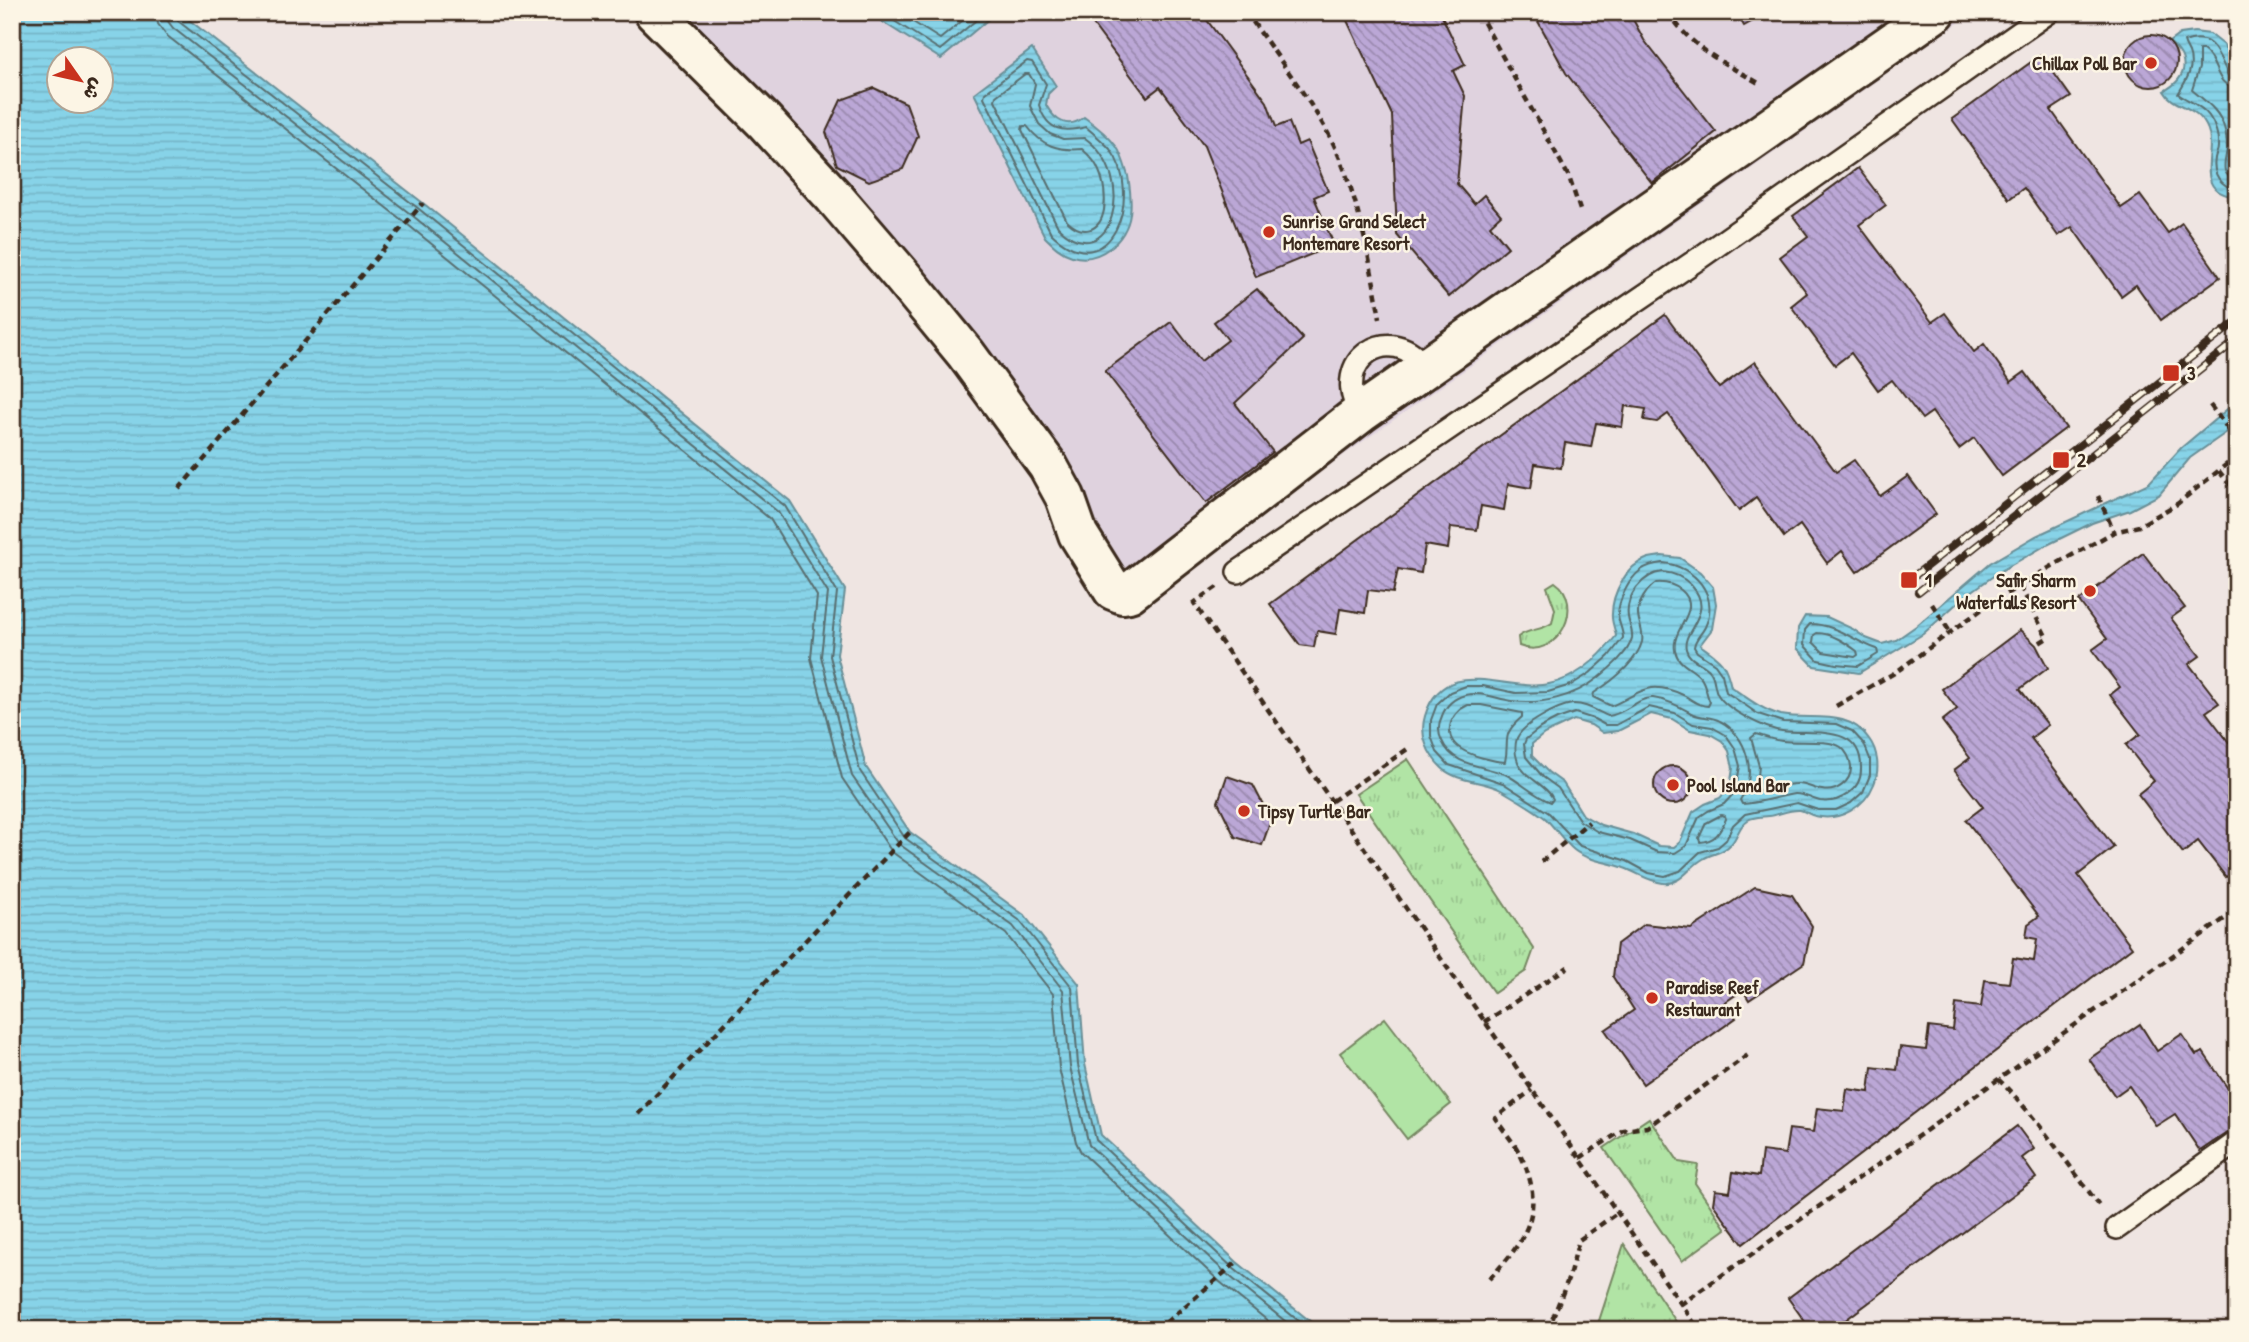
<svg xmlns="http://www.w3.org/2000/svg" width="2249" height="1342" font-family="'Patrick Hand','Playpen Sans Arabic',sans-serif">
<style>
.built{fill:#dfd2de}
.grass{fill:url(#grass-tufts);stroke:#768762;stroke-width:2}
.garden{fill:#b1e4a5;stroke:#768762;stroke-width:2}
.water{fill:url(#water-rules);stroke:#698f97;stroke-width:2;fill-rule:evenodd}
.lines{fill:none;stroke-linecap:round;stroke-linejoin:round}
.shore{stroke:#596e6f;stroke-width:2}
.building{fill:url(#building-back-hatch);stroke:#3b2a1e;stroke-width:2}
.lane-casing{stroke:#3b2a1e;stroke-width:26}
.street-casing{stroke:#3b2a1e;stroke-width:44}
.path{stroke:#3b2a1e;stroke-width:4.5;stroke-dasharray:7 5;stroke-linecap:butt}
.lane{stroke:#fcf5e5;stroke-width:21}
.street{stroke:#fcf5e5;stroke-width:38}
.rail-casing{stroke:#3b2a1e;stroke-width:8}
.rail{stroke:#fcf5e5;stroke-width:5;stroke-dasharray:16;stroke-linecap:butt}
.poi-dot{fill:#c8321e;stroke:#fcf5e5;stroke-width:2.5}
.labels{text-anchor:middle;stroke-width:5;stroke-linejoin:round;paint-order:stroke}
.poi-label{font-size:19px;font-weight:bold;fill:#3b2a1e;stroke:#fcf5e5;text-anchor:start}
</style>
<defs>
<pattern id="grass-tufts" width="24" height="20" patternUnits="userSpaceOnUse" patternTransform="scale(1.75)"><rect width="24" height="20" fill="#b1e4a5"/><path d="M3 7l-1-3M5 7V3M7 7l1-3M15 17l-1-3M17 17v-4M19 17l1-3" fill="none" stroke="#99c48e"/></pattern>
<pattern id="water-rules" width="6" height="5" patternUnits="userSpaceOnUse" patternTransform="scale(1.75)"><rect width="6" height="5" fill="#87d3e8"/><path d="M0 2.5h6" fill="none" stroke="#75b5c7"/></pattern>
<pattern id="building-back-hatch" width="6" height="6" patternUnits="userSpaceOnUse" patternTransform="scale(1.75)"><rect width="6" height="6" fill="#bba7d6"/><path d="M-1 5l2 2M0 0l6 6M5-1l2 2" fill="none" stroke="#9988ad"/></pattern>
</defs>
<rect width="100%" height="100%" fill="#efe5e2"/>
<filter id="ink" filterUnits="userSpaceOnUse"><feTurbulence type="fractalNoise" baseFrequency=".0143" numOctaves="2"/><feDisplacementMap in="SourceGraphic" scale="14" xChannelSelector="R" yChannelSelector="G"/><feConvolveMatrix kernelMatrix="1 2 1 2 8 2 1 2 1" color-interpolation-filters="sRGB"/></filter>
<g filter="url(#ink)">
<polygon class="built" points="672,12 1974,12 1149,592 1109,559"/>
<g class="grass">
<path d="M1555,582c31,21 4,80 -36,64l-1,-9c9,-8 23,-6 34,-14l3,-14 -8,-22z"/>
<polygon points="1408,759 1534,949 1526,971 1494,993 1356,794"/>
<polygon points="1649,1118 1679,1162 1698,1165 1695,1183 1726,1229 1682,1261 1604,1148"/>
<polygon points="1624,1244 1677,1323 1674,1330 1596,1330"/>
</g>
<polygon class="garden" points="1385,1018 1451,1104 1407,1139 1340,1053"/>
<g class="water">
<path d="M12,12h167l244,191 367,298 55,89 -8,65 29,112 44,65 114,83 55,69 6,80 16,71 136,127 84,68h-1309zM60,60h42v42h-42z"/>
<polygon points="867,12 997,12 941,59"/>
<path d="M2194,32l16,2 14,11 13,32v120c-46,-5 -20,-44 -29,-67 -10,-26 -34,-21 -44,-39 22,-12 28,-31 5,-49l11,-8z"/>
<path d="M1032,49l24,37 -8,8 -2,11c9,16 22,25 38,12 11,8 23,17 32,29 6,8 9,20 12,30 2,12 4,25 2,38 -3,26 -31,50 -58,42 -11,-3 -19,-11 -27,-19l-71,-144z"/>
<polygon points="2237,401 2237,425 2190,458 2159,495 2130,510 2092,523 2043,547 1999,572 1964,597 1923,634 1859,673 1814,666 1797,648 1798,628 1805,616 1827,617 1853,629 1866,638 1882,644 1896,640 1916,626 1990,563 2036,536 2149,483 2181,448"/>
<path d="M1662,556l18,2 20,14 13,15 3,17 -4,25 -12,16c20,14 26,17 31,42 16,11 31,23 50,28 31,6 67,-7 88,24 9,12 11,31 5,45 -9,23 -34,38 -59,32 -5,-1 -10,-5 -15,-6 -10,-1 -22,5 -31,6 -7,1 -14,0 -21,4 -10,6 -10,18 -18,25 -8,9 -18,8 -27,14 -14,8 -22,26 -40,24 -15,-2 -25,-10 -39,-15 -15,-6 -36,-7 -50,-18 -11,-9 -18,-21 -28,-31 -9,-8 -33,-22 -45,-29 -17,-10 -43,-7 -59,-22 -14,-13 -23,-33 -17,-52 19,-63 81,-23 124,-32 29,-6 50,-26 67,-48 -1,-7 -5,-15 -4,-22 0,-20 14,-48 34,-55 5,-2 11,-2 16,-3zM1651,714l21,5 18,11 20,4 12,7 7,10 4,17 -3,19 -10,11 -15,6 -12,8 -13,30 -6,5 -15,-1 -26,-12 -32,-9 -18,-10 -20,-32 -15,-11 -16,-16v-12l12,-10 30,-14 17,5 12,8 15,-2z"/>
</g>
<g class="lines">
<g class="shore">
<polyline points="156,12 158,24 166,35 407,224 770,519 817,596 811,658 842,778 892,852 1006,934 1053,994 1059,1068 1076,1142 1081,1152 1220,1282 1279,1330"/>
<polyline points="166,12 167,20 173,28 413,216 778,512 828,593 821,656 852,776 899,844 1013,926 1063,990 1070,1067 1089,1145 1227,1274 1296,1330"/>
<polyline points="175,12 178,21 419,209 785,506 837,592 830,656 860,771 905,838 1019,920 1072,987 1078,1065 1096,1140 1233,1268 1310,1330"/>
<polyline points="880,12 940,50 986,12"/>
<polyline points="897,12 940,39 973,12"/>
<path d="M1027,61l5,1 14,22 -7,21c8,26 24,28 47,22 8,7 17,14 24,22 35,46 0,141 -59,84l-67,-136 1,-4z"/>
<path d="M1025,74h4l6,10 -5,22 9,18 11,10 13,5 22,-1c56,41 24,140 -27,89l-63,-127 1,-4z"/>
<path d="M2237,79l-9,-4c-10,-21 -15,-44 -44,-33 1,4 3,7 5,11 6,16 -4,29 -11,41 10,7 23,11 31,22 6,8 10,21 9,31 0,5 -2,6 -3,11 -3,17 6,28 22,32"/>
<path d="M2237,88c-23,-2 -18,-27 -34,-38h-4v18l-7,22c13,11 27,20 32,37 2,6 3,16 3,22 -2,14 -8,26 10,32"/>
<path d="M1023,126h4c15,20 31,25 55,23 7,6 14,13 17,22 5,11 7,27 5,39 -4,22 -22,26 -37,11l-45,-91z"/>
<path d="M1663,563c31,3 57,32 42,64 -4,8 -10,11 -11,20l3,5 18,12 7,10 4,18 32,22 25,8 53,2 16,7 12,13 6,15v16l-7,17 -12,11 -15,7h-18l-21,-7 -52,11 -12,11 -7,15 -8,7 -18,5 -20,19 -15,5 -16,-3 -22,-12 -47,-15 -31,-33 -46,-30 -54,-18 -12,-13 -6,-16v-16l6,-16 13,-12 16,-6h17l33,7 32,-1 23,-7 19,-12 19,-17 14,-18c0,-8 -4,-14 -5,-22 0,-16 11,-37 23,-46 7,-5 14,-6 22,-7z"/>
<path d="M1663,572c11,1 20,5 28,13 26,28 -10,45 -5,64 3,12 16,13 23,21 7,7 4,17 9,25 9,15 47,34 64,36 31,4 81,-8 79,39 0,20 -22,34 -41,31 -9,-2 -17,-8 -26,-7 -18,3 -35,9 -52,10l-2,-4c18,-26 7,-65 -20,-79 -9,-5 -19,-3 -27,-7 -13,-7 -24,-14 -40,-16 -15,-1 -29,17 -45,18 -10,-4 -23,-13 -36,-12 -14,2 -49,20 -55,34 -2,6 -2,15 0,21 5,19 30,25 36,40l-2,3c-17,-6 -30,-20 -46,-28 -22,-9 -52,-7 -63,-33 -4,-8 -4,-17 0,-25 4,-11 12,-18 23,-21 15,-4 32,4 47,6 30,4 62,-4 86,-23 11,-9 31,-25 34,-40 1,-7 -3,-14 -4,-21 -3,-21 15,-43 35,-45z"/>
<path d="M1656,583c10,-1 17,1 25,7 23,19 -10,38 -6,60 3,15 16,17 25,27 6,6 6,18 10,25l-2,4c-11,0 -16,-7 -25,-11 -35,-16 -42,-2 -72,11l-18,-9 1,-4c17,-11 42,-30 48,-51 2,-10 -3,-17 -4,-27 -1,-11 9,-26 18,-32z"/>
<path d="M1810,624c26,0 44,17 67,25l1,5 -20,12 -22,-2 -18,-4 -14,-15 1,-15z"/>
<path d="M1817,633c15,0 29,10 40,18l1,4 -3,2 -32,-5 -10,-10 1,-7z"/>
<path d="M1468,705h13l41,8v4c-22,19 -12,22 -17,45 -13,-1 -33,-6 -44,-13 -19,-12 -12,-36 7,-44z"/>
<polygon points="1649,707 1675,713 1693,724 1712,727 1726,735 1735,748 1740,766 1735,792 1724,804 1708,811 1699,817 1686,846 1675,853 1657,852 1630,840 1598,832 1580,821 1558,788 1543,777 1526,757 1524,744 1526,739 1540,728 1557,719 1575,713 1594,719 1605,725 1616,725"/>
<path d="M1756,734c9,3 17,6 26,7 16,2 47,-2 59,6 6,5 9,12 10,19 1,16 -15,27 -29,24 -9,-1 -17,-7 -26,-6 -13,0 -25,7 -38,6l-1,-4 2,-20 -8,-28z"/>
<path d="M1721,815l4,1 1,3c-6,13 -10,22 -26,23l-1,-4 7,-15z"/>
</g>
</g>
<g class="building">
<polygon points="1097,12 1201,12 1267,102 1276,127 1289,122 1298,145 1307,141 1328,191 1314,197 1334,245 1256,277 1204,146 1160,87 1147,97 1088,18"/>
<polygon points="1343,12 1440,12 1465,65 1453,71 1465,96 1457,184 1474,204 1484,195 1501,215 1490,225 1508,247 1449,297 1397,235 1392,115"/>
<polygon points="1533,12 1629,12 1644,40 1716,132 1652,183 1566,73"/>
<polygon points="1736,12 1769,12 1744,26"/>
<circle cx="2151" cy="61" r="26"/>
<polygon points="2041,55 2071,97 2051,110 2121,208 2140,195 2168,233 2182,223 2220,277 2161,320 2136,285 2121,296 2072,227 2058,236 2024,188 2009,199 1952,119"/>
<polygon points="874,88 906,103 918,136 903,169 869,181 837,165 826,132 841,100"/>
<polygon points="1858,168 1886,205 1859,225 1932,322 1945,313 1974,352 1984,344 2011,382 2025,372 2066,428 2002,476 1974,438 1959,449 1932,412 1922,419 1892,380 1878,390 1851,353 1835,365 1791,306 1807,293 1780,257 1808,236 1793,216"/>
<polygon points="1257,289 1303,339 1235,403 1273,452 1206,503 1105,371 1171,322 1201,361 1228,340 1214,322"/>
<polygon points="1665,315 1719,388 1755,362 1836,472 1854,460 1880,496 1908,476 1936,514 1857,572 1842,551 1827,563 1800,525 1784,537 1756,498 1739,511 1668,414 1657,422 1644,420 1646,409 1625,406 1622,427 1596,423 1591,447 1565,443 1561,468 1535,464 1531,488 1508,484 1504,510 1481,506 1477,530 1451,527 1448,549 1425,545 1421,573 1398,569 1393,593 1368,590 1365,613 1340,609 1336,634 1317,631 1314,647 1300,645 1270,604"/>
<polygon points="2143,553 2185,608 2171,618 2200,656 2189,664 2219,703 2206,712 2237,753 2237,869 2226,877 2198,841 2183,853 2138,794 2154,781 2126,745 2140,734 2110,695 2120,687 2092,650 2107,639 2079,601"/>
<polygon points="2020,630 2036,645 2048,668 2020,689 2048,725 2031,738 2114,847 2078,875 2132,947 1743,1244 1713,1204 1715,1190 1730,1192 1733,1172 1759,1176 1762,1151 1785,1154 1789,1129 1813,1132 1817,1108 1844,1111 1847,1089 1869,1092 1872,1067 1897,1070 1900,1047 1926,1050 1929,1027 1953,1030 1956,1004 1981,1007 1985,980 2009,983 2013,958 2034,961 2037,939 2026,937 2028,924 2039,916 1966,820 1983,807 1954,770 1970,758 1942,721 1957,709 1942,689"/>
<circle cx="1673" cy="785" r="19"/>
<polygon points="1227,776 1253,785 1271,820 1262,845 1235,837 1218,802"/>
<polygon points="1755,887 1792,895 1812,926 1804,963 1749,1000 1743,990 1724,1003 1736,1018 1643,1084 1605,1030 1634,1010 1613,977 1617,944 1644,924 1691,929"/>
<polygon points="2140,1024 2157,1051 2182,1034 2196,1055 2203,1052 2237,1102 2237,1126 2200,1151 2175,1114 2156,1126 2129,1086 2115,1096 2089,1059"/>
<polygon points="2017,1126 2034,1149 2022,1158 2036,1178 1832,1330 1811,1330 1788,1298"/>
</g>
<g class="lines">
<g class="lane-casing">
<g id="lane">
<path d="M1361,413c-34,-52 32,-96 65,-44"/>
<polyline points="1238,572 1698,259 2049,12"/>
<polyline points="2117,1228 2237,1142"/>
</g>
</g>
<g class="street-casing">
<polyline id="street" points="654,12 764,121 834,197 901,275 966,354 1048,466 1065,497 1078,534 1113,590 1123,594 1129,593 1361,413 1936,12"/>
</g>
<g class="path">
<path d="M1246,12c26,38 56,76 79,116 30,51 45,131 55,190"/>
<polyline points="1478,12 1569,177 1581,213"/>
<path d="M1669,12c21,37 58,52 93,73"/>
<polyline points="2210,405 2237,441"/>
<polyline points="2219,471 2229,484 2237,479"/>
<polyline points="179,489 423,203"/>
<polyline points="2098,496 2114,532"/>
<polyline points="2020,586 2047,638 2036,645"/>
<polyline points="1217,587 1194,603 1699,1330"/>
<polyline points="1932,604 1950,632"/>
<polyline points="1836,706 1896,672 1985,607 2047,569 2114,532 2139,526 2177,504 2237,456"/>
<polyline points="1332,801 1409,748"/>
<polyline points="1541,862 1589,822"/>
<polyline points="1484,1022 1568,967"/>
<path d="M1998,1079c39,38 68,83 101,126"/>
<polyline points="638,1114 910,832"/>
<polyline points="1580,1158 1623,1130 1647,1127 1748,1055"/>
<path d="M1489,1279c38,-39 58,-71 31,-125 -7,-13 -17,-24 -25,-36l37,-28"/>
<polyline points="1680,1305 2237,910"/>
<polyline points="1157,1330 1237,1262"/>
<polyline points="1548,1330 1569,1277 1579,1240 1617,1213"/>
</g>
<use href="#lane" class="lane"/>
<use href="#street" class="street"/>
<g class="rail-casing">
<g id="rail">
<polyline points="1909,580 2237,321"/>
<polyline points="1918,592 2237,340"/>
</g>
</g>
<use href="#rail" class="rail"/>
</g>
</g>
<g class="poi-dot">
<circle cx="2151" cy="63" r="7"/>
<circle cx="1269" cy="232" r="7"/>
<rect x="2162" y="364" width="18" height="18" rx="3.5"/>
<rect x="2052" y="451" width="18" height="18" rx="3.5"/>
<rect x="1900" y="571" width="18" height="18" rx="3.5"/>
<circle cx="2090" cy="591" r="7"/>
<circle cx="1673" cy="785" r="7"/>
<circle cx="1244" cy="811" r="7"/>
<circle cx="1652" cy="998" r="7"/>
</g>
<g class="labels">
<g class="poi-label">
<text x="2137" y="70" text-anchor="end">Chillax Poll Bar</text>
<text x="1283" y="228">Sunrise Grand Select<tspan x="1283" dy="22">Montemare Resort</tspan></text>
<text x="2187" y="380">3</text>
<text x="2077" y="467">2</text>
<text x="1925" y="587">1</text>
<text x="2076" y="587" text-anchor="end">Safir Sharm<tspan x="2076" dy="22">Waterfalls Resort</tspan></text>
<text x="1687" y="792">Pool Island Bar</text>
<text x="1258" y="818">Tipsy Turtle Bar</text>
<text x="1666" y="994">Paradise Reef<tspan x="1666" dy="22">Restaurant</tspan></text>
</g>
</g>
<rect width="2249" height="1342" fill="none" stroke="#fcf5e5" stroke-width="42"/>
<rect x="21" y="21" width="2207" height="1300" fill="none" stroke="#3b2a1e" stroke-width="2.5" filter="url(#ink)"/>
<g transform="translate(80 80) rotate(124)"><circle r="33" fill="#fcf5e5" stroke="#afa495" stroke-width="2"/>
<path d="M0-5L12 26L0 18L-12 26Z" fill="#c8321e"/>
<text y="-10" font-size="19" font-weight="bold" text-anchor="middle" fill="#3b2a1e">ش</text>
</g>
</svg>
